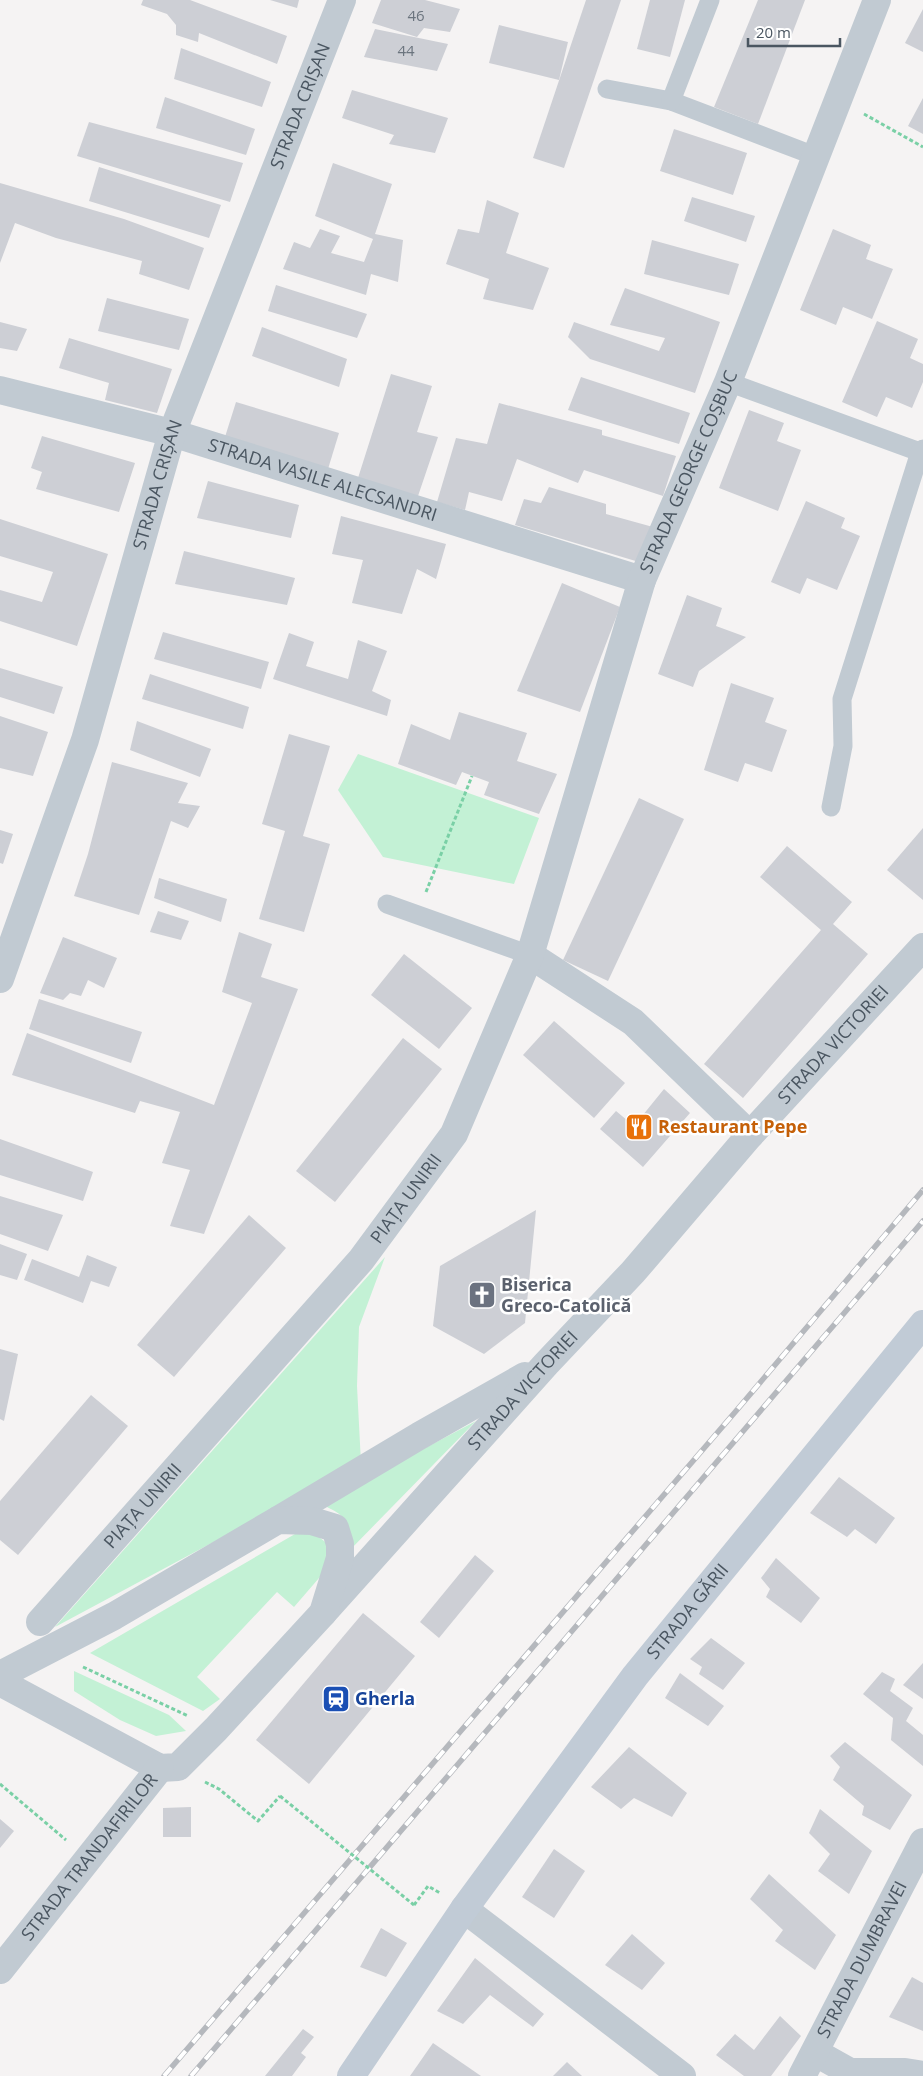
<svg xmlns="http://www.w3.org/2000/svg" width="923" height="2076" font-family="'Open Sans',sans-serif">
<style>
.green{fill:#c3f1d5}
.building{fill:#cdcfd5}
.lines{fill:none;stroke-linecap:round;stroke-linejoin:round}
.path{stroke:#7ad0a6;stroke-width:3;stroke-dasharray:4 2.5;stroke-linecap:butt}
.lane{stroke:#c1cad2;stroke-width:19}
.street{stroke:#c1cad2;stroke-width:28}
.secondary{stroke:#c1cbd6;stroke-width:28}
.rail-casing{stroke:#b5b8bd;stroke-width:5.5}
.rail{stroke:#fff;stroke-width:4;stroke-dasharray:11;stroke-linecap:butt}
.path-bridge{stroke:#7ad0a6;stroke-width:3;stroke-dasharray:4 2.5;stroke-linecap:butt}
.labels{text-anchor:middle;stroke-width:5;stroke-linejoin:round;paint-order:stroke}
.number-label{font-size:15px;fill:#6b747e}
.street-label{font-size:18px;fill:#4a5661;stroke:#fff}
.food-label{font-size:18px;font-weight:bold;fill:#c56008;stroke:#fff;text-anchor:start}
.worship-label{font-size:18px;font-weight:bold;fill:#5b616d;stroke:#fff;text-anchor:start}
.transit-label{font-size:18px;font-weight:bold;fill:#164399;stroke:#fff;text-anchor:start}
</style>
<rect width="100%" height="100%" fill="#f5f3f3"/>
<g class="green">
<polygon points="358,754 539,818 514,884 383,857 338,790"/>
<polygon points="385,1257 359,1327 357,1386 361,1463 55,1627"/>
<path d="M476,1421l-128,131c-1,-31 3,-35 -28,-48z"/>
<polygon points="314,1533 329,1545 332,1563 294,1607 277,1592 197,1677 220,1699 203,1711 90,1653 295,1534"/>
<polygon points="74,1671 169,1715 186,1731 156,1736 120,1720 74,1691"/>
</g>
<g class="building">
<polygon points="143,0 190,0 287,36 277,64 199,33 198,42 176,35 176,25 167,14 141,5"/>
<polygon points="270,0 299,0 297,8"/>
<polygon points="381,0 425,0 460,9 450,32 424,28 417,37 372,23"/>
<polygon points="586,0 621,0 564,168 533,158"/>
<polygon points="650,0 685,0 670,57 637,49"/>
<polygon points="758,0 805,0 758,124 714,107"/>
<polygon points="923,9 923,52 905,43"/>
<polygon points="499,25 568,42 559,80 489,63"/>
<polygon points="375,29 448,44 437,71 364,57"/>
<polygon points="181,48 271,82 262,107 174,79"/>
<polygon points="352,90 448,118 435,153 389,144 394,135 342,118"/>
<polygon points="165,97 255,129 246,155 156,128"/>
<polygon points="923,98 923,134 908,126"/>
<polygon points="89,122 243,163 230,202 77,156"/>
<polygon points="674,129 747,153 733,195 660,171"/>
<polygon points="333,163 392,184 375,234 403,240 398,282 371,274 366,295 283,269 294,242 310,248 320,229 340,236 331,253 364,262 373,239 315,216"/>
<polygon points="99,167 221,205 209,238 89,201"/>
<polygon points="0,183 124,219 204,248 189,290 139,274 142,261 56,238 15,223 0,263"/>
<polygon points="692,197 755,216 746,242 684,221"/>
<polygon points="487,200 519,213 506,253 549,268 533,310 483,299 489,279 446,264 458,229 479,233"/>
<polygon points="833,229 871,245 866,259 893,269 872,319 843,307 836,325 800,310"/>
<polygon points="652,240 739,264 729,295 644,274"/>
<polygon points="276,285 367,314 357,338 268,311"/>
<polygon points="625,288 720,322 695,393 590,359 568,337 574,322 659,351 665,338 610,325"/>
<polygon points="107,298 189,319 179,350 98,331"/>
<polygon points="877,321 918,339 910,358 923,364 923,382 912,408 886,397 877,417 842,402"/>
<polygon points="0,322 27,329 17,351 0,348"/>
<polygon points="262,327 347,359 339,387 252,356"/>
<polygon points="69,338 172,369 157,413 105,400 109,383 59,368"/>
<polygon points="391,374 432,386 417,432 438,437 418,496 358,478"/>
<polygon points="581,377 690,413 679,444 568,410"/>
<polygon points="236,402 339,433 328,469 225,437"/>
<polygon points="499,403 602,430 602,435 676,456 663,496 584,470 578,483 517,459 502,501 469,492 465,510 437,502 456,438 487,444"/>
<polygon points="749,410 784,423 777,441 801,450 778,511 719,488"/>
<polygon points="42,436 135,463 119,512 36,489 42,472 31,468"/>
<polygon points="208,481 299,505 291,538 197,518"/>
<polygon points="549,487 606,504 606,514 653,527 639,562 515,525 524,499 541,503"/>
<polygon points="806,501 845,518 841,528 860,536 837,590 807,578 800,594 771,582"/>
<polygon points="341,516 446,544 436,579 417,569 402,614 352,603 363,560 332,554"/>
<polygon points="0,519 108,554 77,646 0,621 0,590 42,602 53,572 0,556"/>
<polygon points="184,551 295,578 287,605 175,584"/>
<polygon points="562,583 620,607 580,712 517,691"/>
<polygon points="687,595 722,608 716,626 746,637 699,671 693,687 658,674"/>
<polygon points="163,632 269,662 261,689 154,659"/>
<polygon points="289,633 314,642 306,666 348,679 358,640 387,651 372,691 391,700 387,716 273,679"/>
<polygon points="0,668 63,687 54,714 0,697"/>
<polygon points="150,674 249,707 243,729 142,699"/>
<polygon points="731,683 774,698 765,722 787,730 772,772 745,763 738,782 704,770"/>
<polygon points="459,712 527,733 517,761 557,774 539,814 484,795 489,782 462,772 456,785 398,764 411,724 450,740"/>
<polygon points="0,716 48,732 33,776 0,768"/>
<polygon points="137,721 211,749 200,777 130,750"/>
<polygon points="289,734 330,746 303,836 330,844 304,932 259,919 285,831 262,824"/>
<polygon points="112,762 188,783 178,803 200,806 188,828 171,821 139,915 74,896 88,854"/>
<polygon points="639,798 684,819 608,981 563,960"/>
<polygon points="923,828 923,900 887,870"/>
<polygon points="0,830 13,834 3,864 0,863"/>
<polygon points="787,846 852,902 833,924 868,954 743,1098 704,1064 821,930 760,877"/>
<polygon points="159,878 227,899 221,922 154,898"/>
<polygon points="158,911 189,921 181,940 150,932"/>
<polygon points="239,932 272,944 261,977 298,989 204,1234 170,1226 190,1170 162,1163 180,1112 140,1101 135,1113 12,1075 27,1033 214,1105 252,1003 222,992"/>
<polygon points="63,937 117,958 104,988 88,980 81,996 70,993 63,1000 40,993"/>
<polygon points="404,954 472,1008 439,1049 371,995"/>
<polygon points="39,999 142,1032 131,1063 29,1029"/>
<polygon points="554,1021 625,1083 594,1118 523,1055"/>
<polygon points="403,1038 442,1069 335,1202 296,1171"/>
<polygon points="664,1089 690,1113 643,1167 600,1129 616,1111 634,1126"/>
<polygon points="0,1139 93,1172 83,1201 0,1175"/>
<polygon points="0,1196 63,1215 48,1251 0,1234"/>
<polygon points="536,1210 525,1323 484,1354 433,1326 440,1266"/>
<polygon points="249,1215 286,1248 174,1377 137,1345"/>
<polygon points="0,1244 27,1254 17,1280 0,1275"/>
<polygon points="87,1255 117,1267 109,1287 91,1281 83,1303 24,1280 32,1259 79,1277"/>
<polygon points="0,1349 18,1354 4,1421 0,1419"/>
<polygon points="91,1395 128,1426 18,1555 0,1540 0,1501"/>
<polygon points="839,1477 895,1518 876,1544 855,1529 847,1537 810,1513"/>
<polygon points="475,1555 494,1571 439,1638 420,1622"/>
<polygon points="776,1558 820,1598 801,1623 766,1597 770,1589 761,1578"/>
<polygon points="363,1613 415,1656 309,1784 256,1740"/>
<polygon points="711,1638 745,1663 723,1690 699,1674 702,1667 690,1659"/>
<polygon points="923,1663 923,1699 903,1685"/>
<polygon points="882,1672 895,1679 890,1691 913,1708 906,1721 923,1735 923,1766 891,1740 893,1718 863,1694"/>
<polygon points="680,1673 724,1706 708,1726 665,1698"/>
<polygon points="845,1742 912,1795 890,1830 862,1815 864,1806 833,1780 840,1767 830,1756"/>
<polygon points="629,1747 687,1793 672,1817 634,1798 621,1809 591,1787"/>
<polygon points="191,1807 191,1837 163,1837 163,1808"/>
<polygon points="820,1809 872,1851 849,1894 818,1871 830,1854 809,1833"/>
<polygon points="0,1819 14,1831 0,1848"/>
<polygon points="554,1849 585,1871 554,1918 522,1897"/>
<polygon points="769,1874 836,1935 815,1970 775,1941 783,1930 750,1899"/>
<polygon points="381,1928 407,1943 386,1977 360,1967"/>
<polygon points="632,1934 665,1963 642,1990 605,1965"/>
<polygon points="475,1958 544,2014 533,2027 490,1995 463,2024 437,2011"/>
<polygon points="912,1977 923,1983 923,2031 889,2017"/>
<polygon points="780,2016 801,2036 771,2076 744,2076 716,2055 735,2034 754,2050"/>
<polygon points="303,2029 314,2037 301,2053 306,2057 292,2076 265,2076"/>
<polygon points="433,2043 481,2076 410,2076"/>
<polygon points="567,2062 582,2076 553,2076"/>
</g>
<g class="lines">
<g class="path">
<polyline points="864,114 923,147"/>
<polyline points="426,892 472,776"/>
<polyline points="83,1667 188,1716"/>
<polyline points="205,1782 219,1789 258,1821 280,1796"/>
<polyline points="0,1784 66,1840"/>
<polyline points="414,1905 428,1886 440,1893"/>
</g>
<g class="lane">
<polyline points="607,89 671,101 815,156"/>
<polyline points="671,101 710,0"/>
<polyline points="728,382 920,452 923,449"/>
<polyline points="831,807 843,746 842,699 920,452"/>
<polyline points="387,904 530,955"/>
</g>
<g class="street">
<path id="s1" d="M0,390l172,43 470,147"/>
<polyline points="530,955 633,1022 750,1135"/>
<path id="s2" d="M0,979l85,-239 87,-307 170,-433"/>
<polyline points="278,1520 419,1436 525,1376"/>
<path id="s3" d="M323,1613l223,-249 87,-92 117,-137 173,-188"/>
<path id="s4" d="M40,1622l321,-362 93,-126 76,-179 112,-375 86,-198 149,-382"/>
<polyline points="0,1675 114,1616 278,1520 312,1521 335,1528 340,1544 340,1558 323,1613 216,1729 178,1767 160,1768 0,1682"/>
<polyline points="464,1909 682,2076"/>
<path id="s5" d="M0,1970l160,-202"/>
<polyline points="816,2053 850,2072 905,2072 923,2075"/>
<path id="s6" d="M802,2076l121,-234"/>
</g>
<path class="secondary" id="s7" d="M351,2076l113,-167 171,-233 288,-352"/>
<g class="rail-casing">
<g id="rail">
<polyline points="164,2076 736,1411 923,1190"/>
<polyline points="191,2076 923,1221"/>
</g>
</g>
<use href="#rail" class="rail"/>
<polyline class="path-bridge" points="280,1796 414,1905"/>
</g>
<defs>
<g id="restaurant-square" transform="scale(1.4375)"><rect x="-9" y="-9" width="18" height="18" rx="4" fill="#e8710a" stroke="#fff"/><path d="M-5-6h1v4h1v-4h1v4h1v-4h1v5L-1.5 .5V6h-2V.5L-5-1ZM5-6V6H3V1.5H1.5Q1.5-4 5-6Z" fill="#fff"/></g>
<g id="church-square" transform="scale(1.4375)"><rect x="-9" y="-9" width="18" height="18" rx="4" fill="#6b7280" stroke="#fff"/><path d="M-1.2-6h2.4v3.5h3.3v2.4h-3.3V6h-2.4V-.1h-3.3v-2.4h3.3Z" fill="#fff"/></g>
<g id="station-square" transform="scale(1.4375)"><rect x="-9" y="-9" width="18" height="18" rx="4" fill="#1a4fb4" stroke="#fff"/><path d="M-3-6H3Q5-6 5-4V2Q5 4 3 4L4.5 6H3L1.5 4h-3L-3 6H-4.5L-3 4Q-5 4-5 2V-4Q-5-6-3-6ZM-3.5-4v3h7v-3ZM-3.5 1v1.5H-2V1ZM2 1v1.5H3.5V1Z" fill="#fff"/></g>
</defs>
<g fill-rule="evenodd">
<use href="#restaurant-square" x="639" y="1127"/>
<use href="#church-square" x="482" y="1295"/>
<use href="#station-square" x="336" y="1699"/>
</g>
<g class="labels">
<g class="number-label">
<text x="416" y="21">46</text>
<text x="406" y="56">44</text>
</g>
<g class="street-label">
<text dy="6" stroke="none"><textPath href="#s2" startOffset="924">STRADA CRIȘAN</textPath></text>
<text dy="6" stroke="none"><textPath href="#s4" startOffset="1344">STRADA GEORGE COȘBUC</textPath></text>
<text dy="6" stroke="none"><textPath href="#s1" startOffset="335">STRADA VASILE ALECSANDRI</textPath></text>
<text dy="6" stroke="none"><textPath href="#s2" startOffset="519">STRADA CRIȘAN</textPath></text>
<text dy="6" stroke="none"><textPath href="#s3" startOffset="764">STRADA VICTORIEI</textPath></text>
<text dy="6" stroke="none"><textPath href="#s4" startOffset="560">PIAȚA UNIRII</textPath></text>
<text dy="6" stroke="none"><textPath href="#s3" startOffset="299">STRADA VICTORIEI</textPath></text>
<text dy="6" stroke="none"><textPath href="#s4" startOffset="155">PIAȚA UNIRII</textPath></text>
<text dy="6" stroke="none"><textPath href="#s7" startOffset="574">STRADA GĂRII</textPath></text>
<text dy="6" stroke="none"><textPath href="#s5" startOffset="144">STRADA TRANDAFIRILOR</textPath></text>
<text dy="6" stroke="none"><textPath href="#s6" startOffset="131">STRADA DUMBRAVEI</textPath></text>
</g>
<g class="food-label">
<text x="658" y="1133">Restaurant Pepe</text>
</g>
<g class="worship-label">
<text x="501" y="1291">Biserica<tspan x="501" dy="21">Greco-Catolică</tspan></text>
</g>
<g class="transit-label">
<text x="355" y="1705">Gherla</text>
</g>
</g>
<path d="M748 38v8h92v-8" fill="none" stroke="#4a5661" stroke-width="2.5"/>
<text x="756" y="38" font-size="15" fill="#4a5661" stroke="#ffffff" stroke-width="4" paint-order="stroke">20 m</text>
</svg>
